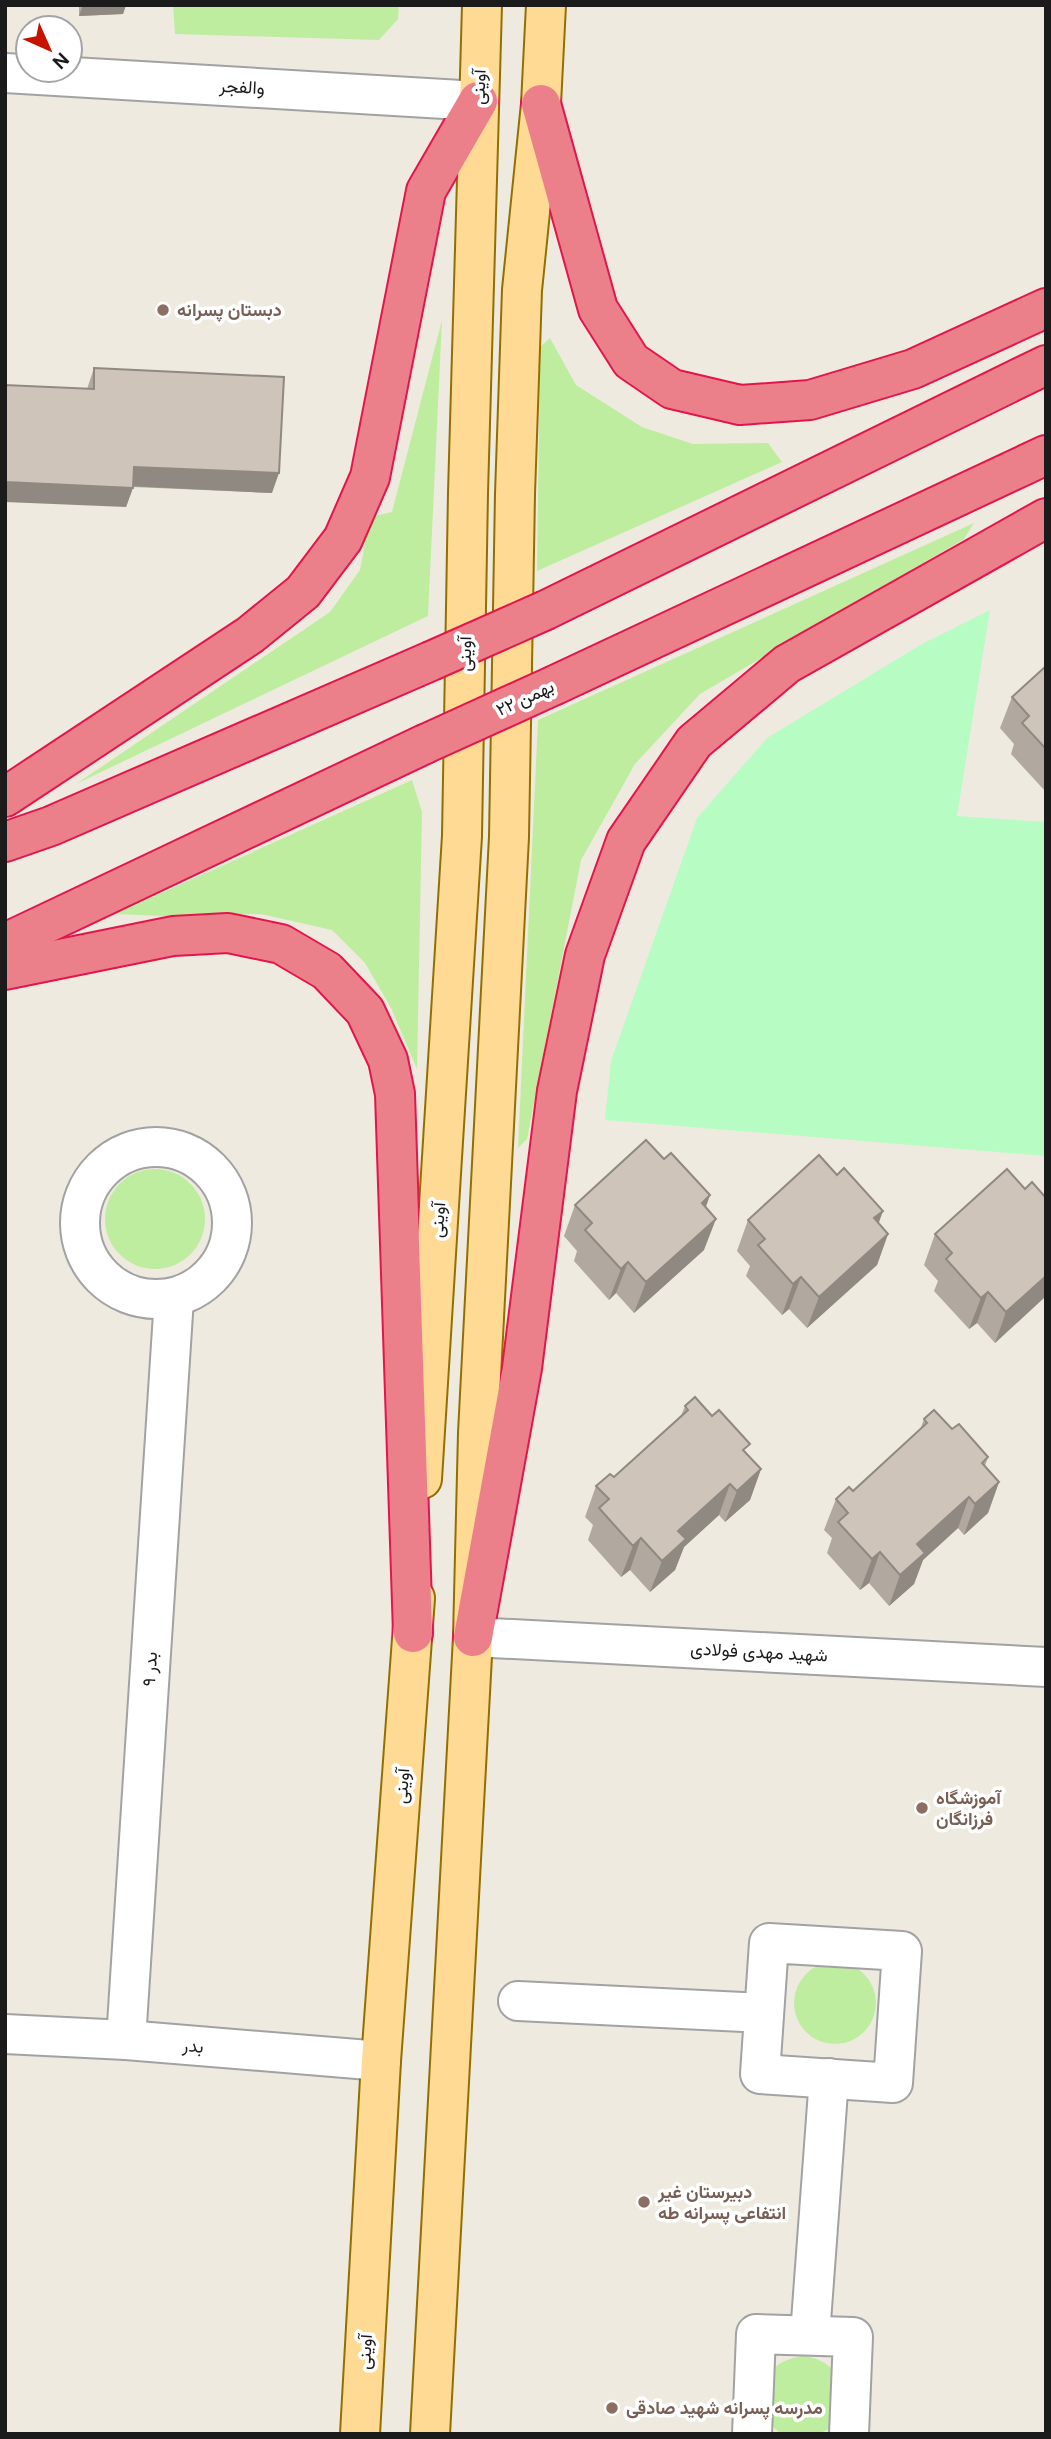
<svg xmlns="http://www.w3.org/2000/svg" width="1051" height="2439" font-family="'DM Sans',Vazirmatn,sans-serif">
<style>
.grass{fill:#bfeda0}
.park{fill:#b7fdc3}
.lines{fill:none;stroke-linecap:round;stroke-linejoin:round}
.minor-casing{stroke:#a2a2a2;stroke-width:42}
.major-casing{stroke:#936f00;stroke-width:42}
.highway-casing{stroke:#e2164a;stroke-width:42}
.minor{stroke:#fff;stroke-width:38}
.major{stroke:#ffda94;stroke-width:38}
.highway{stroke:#ec808a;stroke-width:38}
.highway-bridge-casing{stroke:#e2164a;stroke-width:42;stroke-linecap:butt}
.highway-bridge{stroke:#ec808a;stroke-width:38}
.wall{fill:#b1a99f}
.shaded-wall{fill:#908982}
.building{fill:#cec4b9;stroke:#908982;stroke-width:2}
.education-dot{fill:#8d6e63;stroke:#fff;stroke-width:2.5}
.labels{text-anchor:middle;stroke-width:7;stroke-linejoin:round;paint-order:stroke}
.street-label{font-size:18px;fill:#1b1b1b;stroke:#fff}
.education-label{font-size:18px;font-weight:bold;fill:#785e54;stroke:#fff;text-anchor:start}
</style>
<rect width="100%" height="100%" fill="#eeeae0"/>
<g class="grass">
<polygon points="173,5 399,5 398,19 379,40 175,34"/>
<polygon points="442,320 428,616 76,784 330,612 360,570 370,517 392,512"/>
<polygon points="550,338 576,385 642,427 693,444 768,443 782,462 537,571 540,347"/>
<polygon points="974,523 964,539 700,694 635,764 581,860 527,1139 518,1148 538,720"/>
<polygon points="412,780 422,812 417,1069 391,1008 365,963 332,930 261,914 163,916 115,914"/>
<circle cx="155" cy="1219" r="50"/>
<circle cx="835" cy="2003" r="41"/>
<path d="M801,2356c16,1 25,6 36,18l-4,52c-11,8 -17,8 -30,8 -6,0 -16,1 -22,-1 -17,-8 -21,-45 -12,-59 7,-11 19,-15 32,-18z"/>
</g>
<polygon class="park" points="990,610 957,816 1046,822 1046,1156 605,1120 611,1061 697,818 767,738 922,644"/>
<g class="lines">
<g class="minor-casing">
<g id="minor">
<polyline points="5,73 478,101"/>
<circle cx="156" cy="1223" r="76"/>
<polyline points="473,1637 1046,1667"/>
<polygon points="769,1943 902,1951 893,2083 760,2074"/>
<polyline points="518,2001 764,2013"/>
<polyline points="5,2034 126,2040 381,2061"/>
<polyline points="126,2040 174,1298"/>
<polyline points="810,2335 829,2078"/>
<polyline points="752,2434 756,2334 853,2337 849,2434"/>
</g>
</g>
<g class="major-casing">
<g id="major">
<polyline points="422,1479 462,836 468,493 482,5"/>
<polyline points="360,2434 381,2061 415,1598"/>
<polyline points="430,2434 473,1637 478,1433 509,837 515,494 522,290 541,104 546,5"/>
</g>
</g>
<g class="highway-casing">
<g id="highway">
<polyline points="541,104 598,309 631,361 672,389 740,405 810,400 913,369 1046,308"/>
<polyline points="546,610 1046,365"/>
<polyline points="555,685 1046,455"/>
<polyline points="5,797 250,635 303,592 343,539 370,477 426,191 478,101"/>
<polyline points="5,842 51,826 431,661"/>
<polyline points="5,943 425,744"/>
<polyline points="5,970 173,936 228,933 281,944 327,971 365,1011 388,1060 395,1094 413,1633"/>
<polyline points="473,1637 522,1368 557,1091 585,955 626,841 694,742 787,664 1046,518"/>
</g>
</g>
<use href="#minor" class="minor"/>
<use href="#major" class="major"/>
<use href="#highway" class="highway"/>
<g class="highway-bridge-casing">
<g id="highway-bridge">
<polyline points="431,661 546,610"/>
<polyline points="425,744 555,685"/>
</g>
</g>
<use href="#highway-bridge" class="highway-bridge"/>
</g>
<g class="wall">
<polygon points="79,5 126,5 123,14 79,16"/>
<polygon points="94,368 272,493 133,487 126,507 87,389"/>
<polygon points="1046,666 1046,792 1011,754 1014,744 1000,728 1012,697"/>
<polygon points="575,1205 706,1208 704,1250 634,1313 616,1293 609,1300 574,1261 577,1251 564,1236"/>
<polygon points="748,1220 879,1223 888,1234 877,1265 807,1328 789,1309 782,1315 746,1276 750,1266 737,1251"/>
<polygon points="935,1234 1046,1296 995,1343 977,1323 969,1329 934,1291 938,1281 924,1265"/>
<polygon points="685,1406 746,1453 761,1469 750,1500 725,1522 719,1515 684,1547 675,1570 650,1592 630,1570 621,1577 588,1540 593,1525 585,1517 596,1486 614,1477 681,1416"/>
<polygon points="924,1419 952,1429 988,1457 985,1466 999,1482 988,1513 964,1535 958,1528 923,1560 914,1584 889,1606 869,1583 860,1590 827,1553 832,1538 824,1530 836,1499 853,1491 920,1430"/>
</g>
<g class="shaded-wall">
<polygon points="83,5 126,5 123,14 79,16"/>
<polygon points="134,467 279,473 272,493 127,486"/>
<polygon points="5,482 133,488 126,507 5,502"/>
<polygon points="710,1195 699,1227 702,1203"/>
<polygon points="883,1211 872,1242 874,1218"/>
<polygon points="716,1219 704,1250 634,1313 646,1282"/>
<polygon points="888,1234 877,1265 807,1328 819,1297"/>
<polygon points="628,1262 616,1293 609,1300 621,1269"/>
<polygon points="1046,1276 1046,1296 995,1343 1006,1312"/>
<polygon points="801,1277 789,1309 782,1315 793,1284"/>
<polygon points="988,1292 977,1323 969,1329 981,1298"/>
<polygon points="761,1469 750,1500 725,1522 737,1491"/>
<polygon points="999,1482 988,1513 964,1535 975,1504"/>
<polygon points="730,1484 719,1515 684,1547 675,1570 650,1592 662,1561 678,1531"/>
<polygon points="969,1497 958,1528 923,1560 914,1584 889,1606 900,1575 917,1544"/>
<polygon points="641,1538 630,1570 621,1577 633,1546"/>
<polygon points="880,1552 869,1583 860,1590 872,1559"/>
</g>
<g class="building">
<polygon points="94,368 284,377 279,473 134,467 133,488 5,482 5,385 94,389"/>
<polygon points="1046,666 1046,749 1022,723 1029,716 1012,697"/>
<polygon points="646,1140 664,1159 671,1153 710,1195 702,1203 716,1219 646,1282 628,1262 621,1269 585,1230 592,1223 575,1205"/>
<polygon points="819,1155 837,1175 844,1168 883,1211 874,1218 888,1234 819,1297 801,1277 793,1284 758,1245 765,1239 748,1220"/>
<polygon points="1007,1169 1025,1189 1032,1182 1046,1198 1046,1276 1006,1312 988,1292 981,1298 946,1259 952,1253 935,1234"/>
<polygon points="695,1397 712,1416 719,1410 750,1444 743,1450 761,1469 737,1491 730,1484 678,1531 686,1539 662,1561 641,1538 633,1546 599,1508 609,1499 596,1486 610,1474 614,1477 688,1410 685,1406"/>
<polygon points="934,1410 952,1429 959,1424 988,1457 982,1463 999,1482 975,1504 969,1497 917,1544 925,1553 900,1575 880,1552 872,1559 838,1522 848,1513 836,1499 849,1487 853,1491 927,1423 924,1419"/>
</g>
<g class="education-dot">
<circle cx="163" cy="310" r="7"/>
<circle cx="922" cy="1808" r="7"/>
<circle cx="644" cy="2202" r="7"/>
<circle cx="612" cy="2408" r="7"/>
</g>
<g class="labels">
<g class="street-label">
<text transform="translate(242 87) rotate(3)" y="6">والفجر</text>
<text transform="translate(479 87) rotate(-88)" y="6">آوینی</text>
<text transform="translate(465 654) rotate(-89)" y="6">آوینی</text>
<text transform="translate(525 698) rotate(-25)" y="6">۲۲ بهمن</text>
<text transform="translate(438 1220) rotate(-86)" y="6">آوینی</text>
<text transform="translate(759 1652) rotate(3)" y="6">شهید مهدی فولادی</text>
<text transform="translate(150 1669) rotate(-86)" y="6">بدر ۹</text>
<text transform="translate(402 1786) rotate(-86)" y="6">آوینی</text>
<text transform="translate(193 2046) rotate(5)" y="6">بدر</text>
<text transform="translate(365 2352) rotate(-87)" y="6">آوینی</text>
</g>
<g class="education-label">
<text x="177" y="316">دبستان پسرانه</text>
<text x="936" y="1804">آموزشگاه<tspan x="936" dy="21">فرزانگان</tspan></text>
<text x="658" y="2198">دبیرستان غیر<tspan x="658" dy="21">انتفاعی پسرانه طه</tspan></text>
<text x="626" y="2414">مدرسه پسرانه شهید صادقی</text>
</g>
</g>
<rect width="1051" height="2439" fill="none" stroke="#1b1b1b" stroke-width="14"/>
<g transform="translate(49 49) rotate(135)"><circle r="33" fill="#ffffff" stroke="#a4a4a4" stroke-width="2"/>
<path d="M0-5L12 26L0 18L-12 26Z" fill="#c71200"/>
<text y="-10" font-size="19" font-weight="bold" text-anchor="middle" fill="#1b1b1b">N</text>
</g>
</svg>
